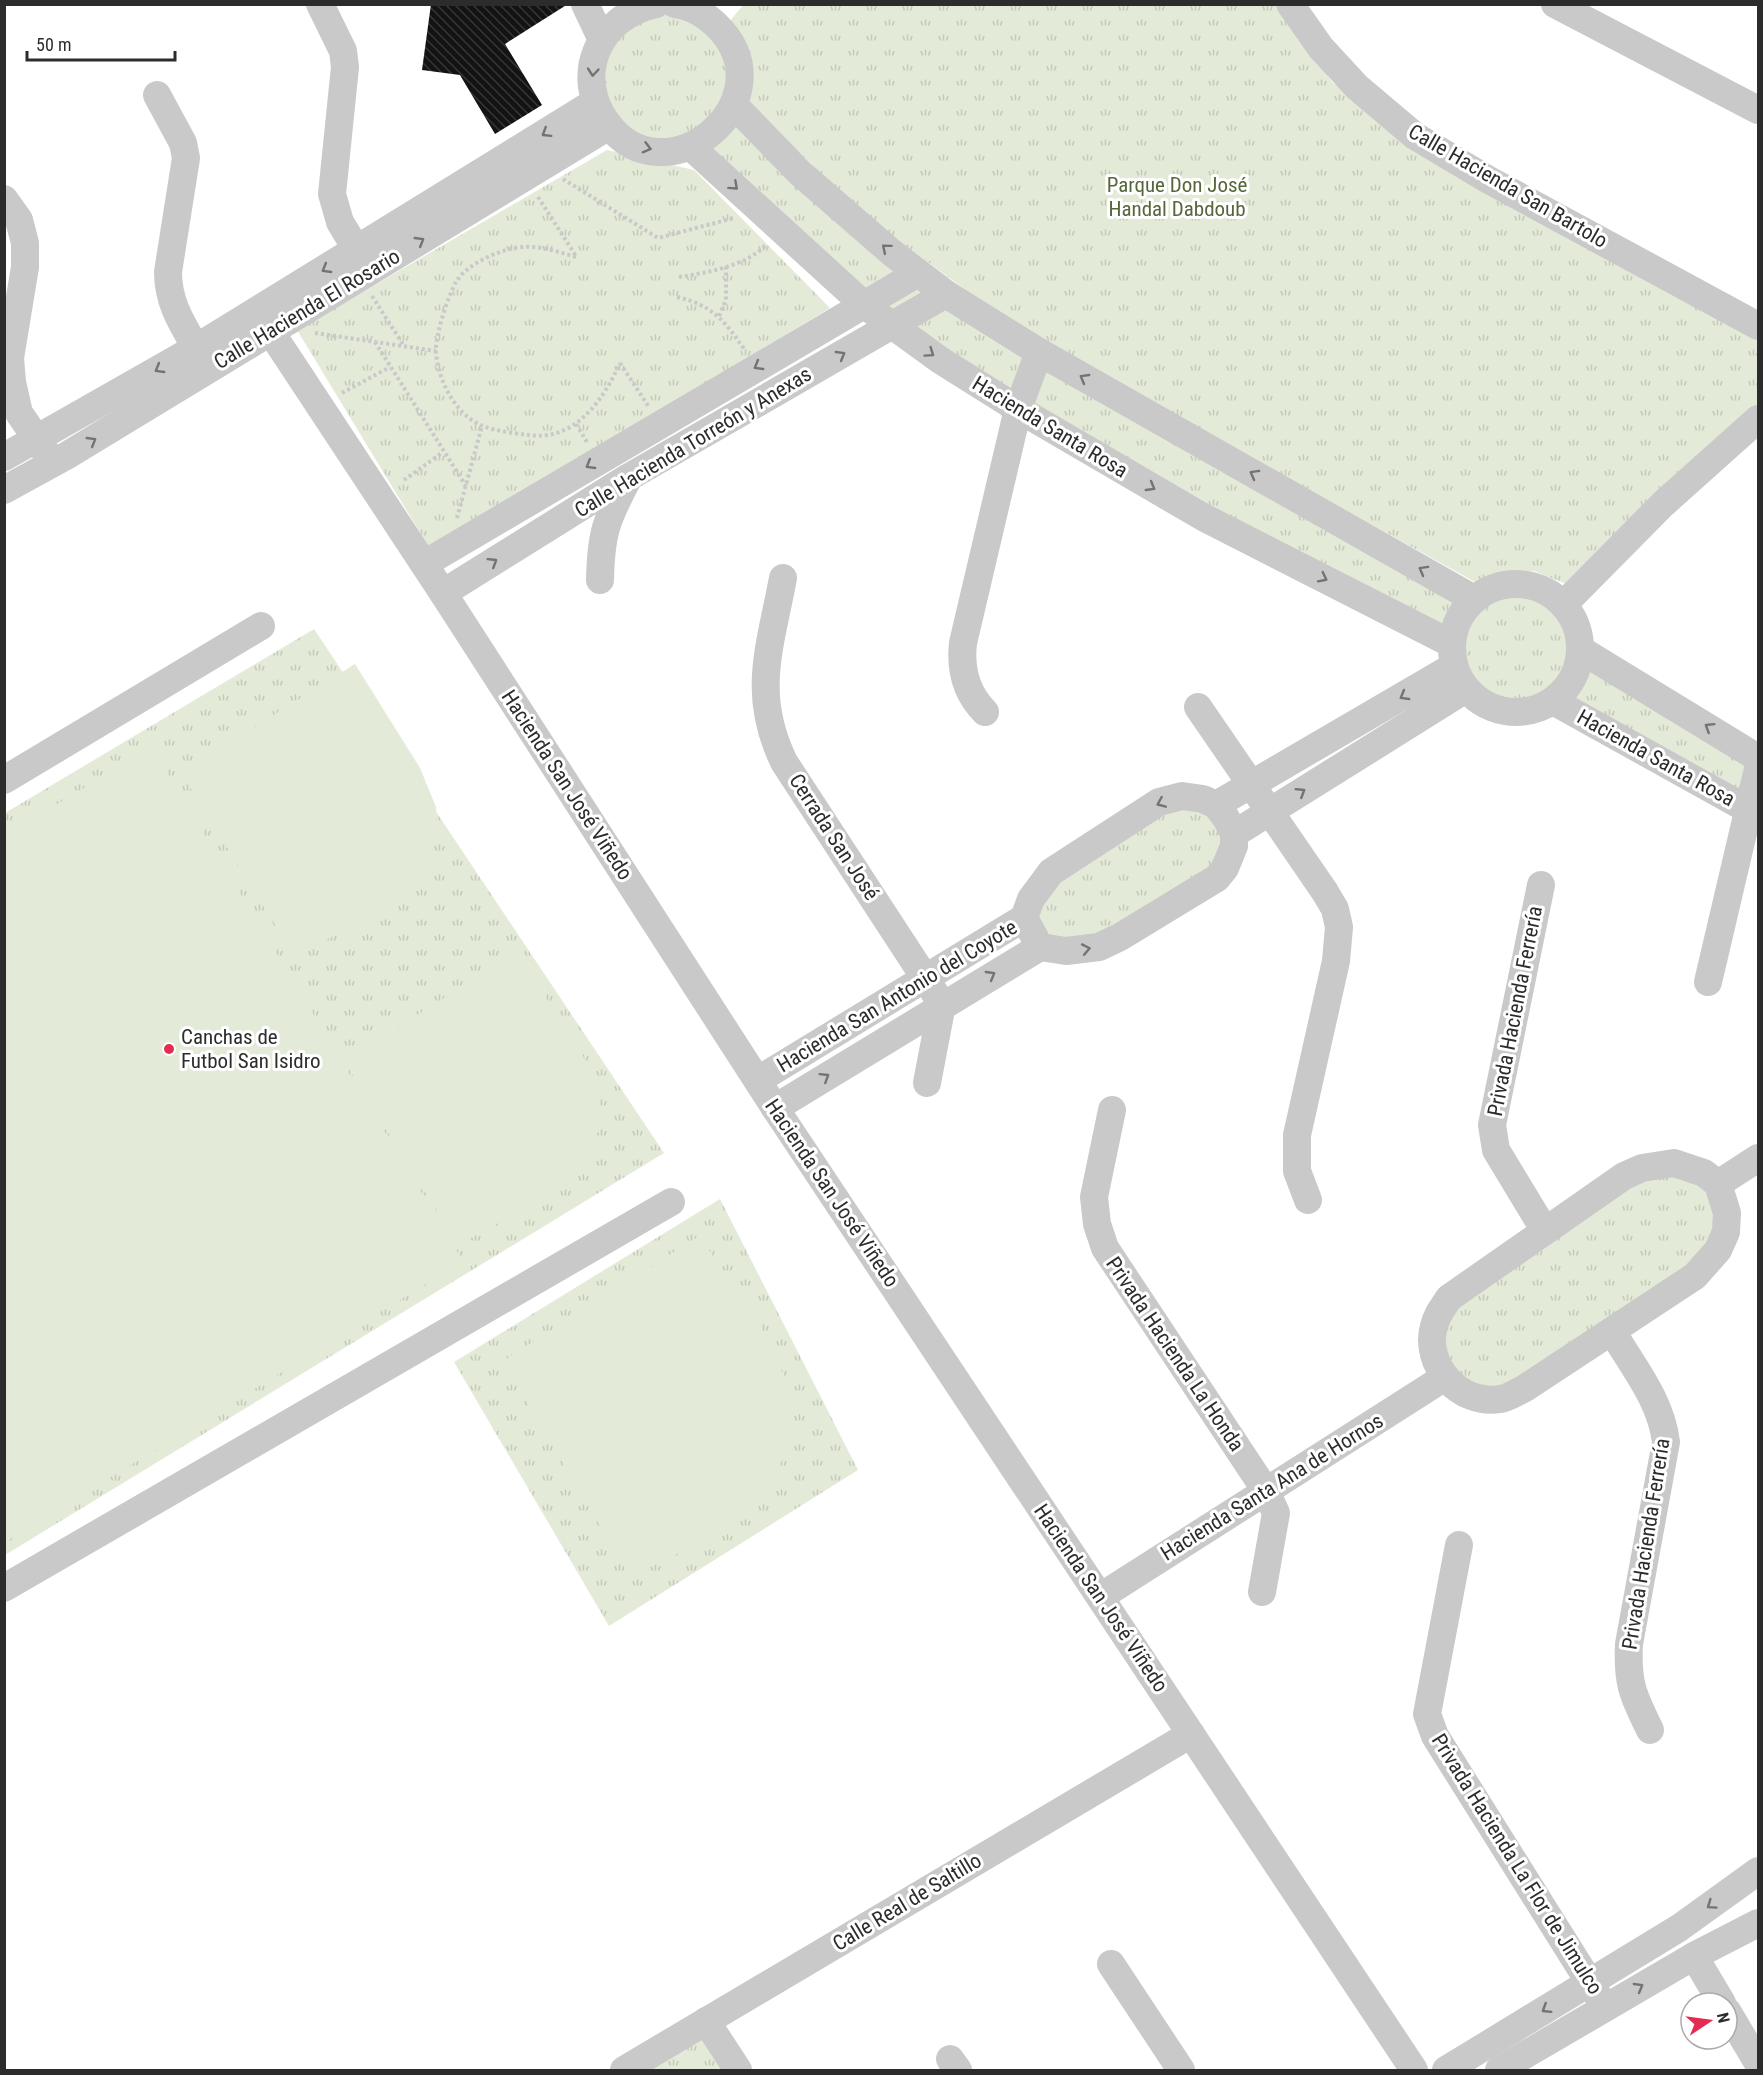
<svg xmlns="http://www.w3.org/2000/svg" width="1763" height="2075" font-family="'Roboto Condensed',sans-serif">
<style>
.grass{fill:url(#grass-tufts)}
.garden{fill:#e4ead8}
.building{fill:url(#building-back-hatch)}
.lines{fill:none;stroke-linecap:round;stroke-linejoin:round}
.path{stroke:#c9c9c9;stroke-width:4;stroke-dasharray:3 3;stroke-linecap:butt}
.minor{stroke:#c9c9c9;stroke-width:28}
.oneway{stroke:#737373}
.poi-dot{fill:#e42c52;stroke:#fff;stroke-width:2}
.labels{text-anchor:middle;stroke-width:6;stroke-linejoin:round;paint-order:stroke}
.park-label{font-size:21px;fill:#54663a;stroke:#fff}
.street-label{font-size:21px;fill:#2c2c2c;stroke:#fff}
.poi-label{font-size:21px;fill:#2c2c2c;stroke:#fff;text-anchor:start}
</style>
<defs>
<pattern id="grass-tufts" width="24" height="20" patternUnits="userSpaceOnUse" patternTransform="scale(1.5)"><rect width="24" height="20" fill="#e4ead8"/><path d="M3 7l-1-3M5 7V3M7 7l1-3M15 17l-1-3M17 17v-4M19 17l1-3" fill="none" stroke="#c4c9ba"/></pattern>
<pattern id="building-back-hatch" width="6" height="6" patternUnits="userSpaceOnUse" patternTransform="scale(1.5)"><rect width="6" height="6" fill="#131313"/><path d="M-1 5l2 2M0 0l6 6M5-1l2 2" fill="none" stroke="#363636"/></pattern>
</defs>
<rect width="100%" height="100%" fill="#fff"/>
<g class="grass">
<polygon points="744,4 1275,5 1333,83 1502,199 1758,340 1758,405 1566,584 1534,571 1475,582 1023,332 861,213 748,102 730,21"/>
<polygon points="675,12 695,20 724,51 728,93 703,130 662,143 622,127 600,91 605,49 634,19"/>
<polygon points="734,118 905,271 1466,600 1449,625 1447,637 1025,406 907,328 699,148"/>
<polygon points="607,150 694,170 830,308 430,549 297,330"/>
<circle cx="1517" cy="646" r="57"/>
<polygon points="314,629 664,1153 5,1555 5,813"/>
<polygon points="1584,667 1754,763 1747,802 1562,700 1578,682"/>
<polygon points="1160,805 1211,808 1226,857 1119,934 1045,941 1035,903 1055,874"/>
<polygon points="1657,1167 1703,1179 1722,1215 1692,1273 1499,1394 1444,1368 1443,1318"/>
<polygon points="720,1199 858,1470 609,1626 454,1362"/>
<polygon points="701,2031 727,2070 636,2070"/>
</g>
<g class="garden">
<polygon points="355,664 420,768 436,807 438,836 423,872 396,902 295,957 181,773"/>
<polygon points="151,747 463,1261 5,1542 5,836"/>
<polygon points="517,952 583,1056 599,1095 601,1124 586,1160 559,1190 458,1245 344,1061"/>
<polygon points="699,1236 757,1319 783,1374 793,1406 787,1450 769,1486 749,1512 722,1532 630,1577 503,1361"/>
</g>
<polygon class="building" points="431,4 568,4 505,44 542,105 495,134 460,75 422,70"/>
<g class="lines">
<g class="path">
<polyline points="563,179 658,238 734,218"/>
<polyline points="538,197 576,256"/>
<path d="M576,257c-21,-6 -40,-13 -62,-9 -19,4 -48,17 -58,34 -8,14 -21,54 -20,70 2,28 19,63 47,74 13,5 30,7 45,9 46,7 75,-34 92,-72"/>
<path d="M679,277c27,-4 67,-11 87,-32"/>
<polyline points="372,296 404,346"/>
<path d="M677,297c35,8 47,23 67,52"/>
<polyline points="719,316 726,300 726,266"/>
<polyline points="315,333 436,351"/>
<polyline points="375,342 466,486"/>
<polyline points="620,363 649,407"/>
<polyline points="342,393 390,367"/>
<polyline points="576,424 587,442"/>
<polyline points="404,480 443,452"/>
<polyline points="457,518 482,426"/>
</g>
<g class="minor">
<polyline points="320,4 343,51 345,67 332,194 340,222 367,267"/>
<polyline points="585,4 602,40"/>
<path d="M656,4c-57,12 -84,71 -49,119 58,79 179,-20 114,-93 -12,-13 -28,-24 -46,-26"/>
<polyline points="1290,4 1321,48 1357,87 1415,136 1487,179 1758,326"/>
<polyline points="1555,4 1758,110"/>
<path d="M157,95l26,48 3,15 -18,114c0,30 13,50 28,76"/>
<polyline points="734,105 800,173 891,252 946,294 1039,352 1474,599"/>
<polyline points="691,147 863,304 940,360 1018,409 1203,517 1452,644"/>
<polyline points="4,199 19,220 25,243 25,267 10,358 12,382 19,413 47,454"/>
<polyline points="257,311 443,593 775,1108 1414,2070"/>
<polyline points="4,457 196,348 595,102"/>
<polyline points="4,490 66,456 609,126"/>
<polyline points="424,564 918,273"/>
<path d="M783,578c-13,70 -32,116 1,184l158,242 -15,79"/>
<path d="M600,580c1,-47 6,-60 28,-101"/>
<circle cx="1516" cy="648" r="64"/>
<polyline points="443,593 629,477 946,294"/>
<polyline points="1564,604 1663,504 1758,419"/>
<polyline points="1581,650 1758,758"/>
<polyline points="1553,701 1758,815"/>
<polyline points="1198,707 1325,892 1335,909 1339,927 1336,961 1297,1135 1297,1171 1308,1200"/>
<path d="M985,712c-19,-19 -25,-42 -22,-69l55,-234 21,-57"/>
<polyline points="4,780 261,626"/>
<polyline points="1216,805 1454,666"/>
<polyline points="1234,834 1466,689"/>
<polyline points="1541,885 1492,1125 1496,1150 1545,1231"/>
<polyline points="1708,982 1758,769"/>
<polyline points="758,1080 1024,918 1031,899 1051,872 1159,802 1182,796 1203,799 1216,805 1226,818 1234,834 1234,846 1225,868 1217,878 1120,937 1099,947 1066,951 1040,947 1024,918"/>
<polyline points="775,1108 1040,947"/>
<polyline points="1112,1110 1094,1197 1097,1224 1105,1248 1266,1491 1276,1513 1262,1592"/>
<path d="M1674,1163l30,10 14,11 9,29 -1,19 -8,18 -23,26 -170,112c-8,4 -17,10 -25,11 -40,7 -77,-34 -66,-73 2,-10 9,-19 15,-28l175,-122 18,-8z"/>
<polyline points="1718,1184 1758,1158"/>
<path d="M1612,1331c21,36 49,69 54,111l-37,202c-2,40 4,51 21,86"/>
<polyline points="1459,1545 1427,1714 1435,1736 1605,2007"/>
<polyline points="4,1588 671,1202"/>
<polyline points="1100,1597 1445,1377"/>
<polyline points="1694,1956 1722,2003"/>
<polyline points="1111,1964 1181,2070"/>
<polyline points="1727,2011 1758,2063"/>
<polyline points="706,2021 738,2070"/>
<polyline points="950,2059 958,2070"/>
<polyline points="624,2070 1191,1734"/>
<polyline points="1446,2070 1679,1928 1758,1871"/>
<polyline points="1499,2070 1694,1956 1758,1923"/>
</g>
</g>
<defs><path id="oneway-chevron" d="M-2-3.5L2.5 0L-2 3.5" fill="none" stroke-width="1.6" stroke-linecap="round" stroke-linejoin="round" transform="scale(1.5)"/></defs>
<g class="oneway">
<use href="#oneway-chevron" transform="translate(593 72) rotate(95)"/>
<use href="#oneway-chevron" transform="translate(546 133) rotate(148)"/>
<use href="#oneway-chevron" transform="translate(647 148) rotate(15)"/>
<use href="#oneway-chevron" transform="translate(734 186) rotate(42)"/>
<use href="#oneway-chevron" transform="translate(420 241) rotate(-31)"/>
<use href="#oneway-chevron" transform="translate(886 248) rotate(-140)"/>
<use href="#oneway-chevron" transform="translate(326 269) rotate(149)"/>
<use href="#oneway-chevron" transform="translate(930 353) rotate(35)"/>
<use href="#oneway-chevron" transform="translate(841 355) rotate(-30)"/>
<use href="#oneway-chevron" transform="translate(758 366) rotate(150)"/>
<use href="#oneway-chevron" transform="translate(159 369) rotate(150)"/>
<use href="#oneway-chevron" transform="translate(1084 378) rotate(-150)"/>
<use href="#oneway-chevron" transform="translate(92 441) rotate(-31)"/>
<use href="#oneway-chevron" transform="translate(590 465) rotate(149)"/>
<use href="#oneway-chevron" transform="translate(1254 474) rotate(-151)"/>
<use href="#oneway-chevron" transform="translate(1151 487) rotate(30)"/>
<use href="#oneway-chevron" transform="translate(493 562) rotate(-32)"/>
<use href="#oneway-chevron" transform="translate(1423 570) rotate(-151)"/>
<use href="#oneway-chevron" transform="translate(1323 578) rotate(27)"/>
<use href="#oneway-chevron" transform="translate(1404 696) rotate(150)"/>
<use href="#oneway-chevron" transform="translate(1709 727) rotate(-148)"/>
<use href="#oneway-chevron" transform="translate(1301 792) rotate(-32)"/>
<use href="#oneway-chevron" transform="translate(1161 803) rotate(157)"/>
<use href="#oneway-chevron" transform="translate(1086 949) rotate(-11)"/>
<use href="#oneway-chevron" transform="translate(991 975) rotate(-30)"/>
<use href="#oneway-chevron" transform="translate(825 1077) rotate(-32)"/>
<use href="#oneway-chevron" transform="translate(1711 1905) rotate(145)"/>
<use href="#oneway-chevron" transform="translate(1639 1987) rotate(-30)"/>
<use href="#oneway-chevron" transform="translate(1546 2009) rotate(148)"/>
</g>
<circle class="poi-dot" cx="169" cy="1049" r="6"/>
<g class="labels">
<g class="park-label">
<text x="1177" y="192">Parque Don José<tspan x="1177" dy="24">Handal Dabdoub</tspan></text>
</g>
<g class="street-label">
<text transform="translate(1508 186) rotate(30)" y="7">Calle Hacienda San Bartolo</text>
<text transform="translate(307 309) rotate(-31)" y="7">Calle Hacienda El Rosario</text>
<text transform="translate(1050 427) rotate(31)" y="7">Hacienda Santa Rosa</text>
<text transform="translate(693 442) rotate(-31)" y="7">Calle Hacienda Torreón y Anexas</text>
<text transform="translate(1656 758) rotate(29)" y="7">Hacienda Santa Rosa</text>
<text transform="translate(567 785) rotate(57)" y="7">Hacienda San José Viñedo</text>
<text transform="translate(834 837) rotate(57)" y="7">Cerrada San José</text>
<text transform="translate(897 996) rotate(-31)" y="7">Hacienda San Antonio del Coyote</text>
<text transform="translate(1515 1011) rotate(-79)" y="7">Privada Hacienda Ferrería</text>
<text transform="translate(832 1193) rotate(56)" y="7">Hacienda San José Viñedo</text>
<text transform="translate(1175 1354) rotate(56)" y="7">Privada Hacienda La Honda</text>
<text transform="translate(1272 1487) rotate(-32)" y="7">Hacienda Santa Ana de Hornos</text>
<text transform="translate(1646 1544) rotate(-81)" y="7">Privada Hacienda Ferrería</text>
<text transform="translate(1101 1598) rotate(56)" y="7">Hacienda San José Viñedo</text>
<text transform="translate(1517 1864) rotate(58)" y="7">Privada Hacienda La Flor de Jimulco</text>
<text transform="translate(907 1902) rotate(-31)" y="7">Calle Real de Saltillo</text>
</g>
<g class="poi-label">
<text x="181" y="1044">Canchas de<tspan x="181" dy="24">Futbol San Isidro</tspan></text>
</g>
</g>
<rect width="1763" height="2075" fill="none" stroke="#2c2c2c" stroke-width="12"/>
<g transform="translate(1709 2021) rotate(77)"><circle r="28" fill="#ffffff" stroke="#ababab" stroke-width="1.5"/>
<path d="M0-4.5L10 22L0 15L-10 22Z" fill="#e42c52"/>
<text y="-9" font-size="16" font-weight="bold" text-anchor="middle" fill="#2c2c2c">N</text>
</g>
<path d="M27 51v9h148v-9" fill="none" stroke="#2c2c2c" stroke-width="3"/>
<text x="36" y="51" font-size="18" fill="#2c2c2c" stroke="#ffffff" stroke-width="4.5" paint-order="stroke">50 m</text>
</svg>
